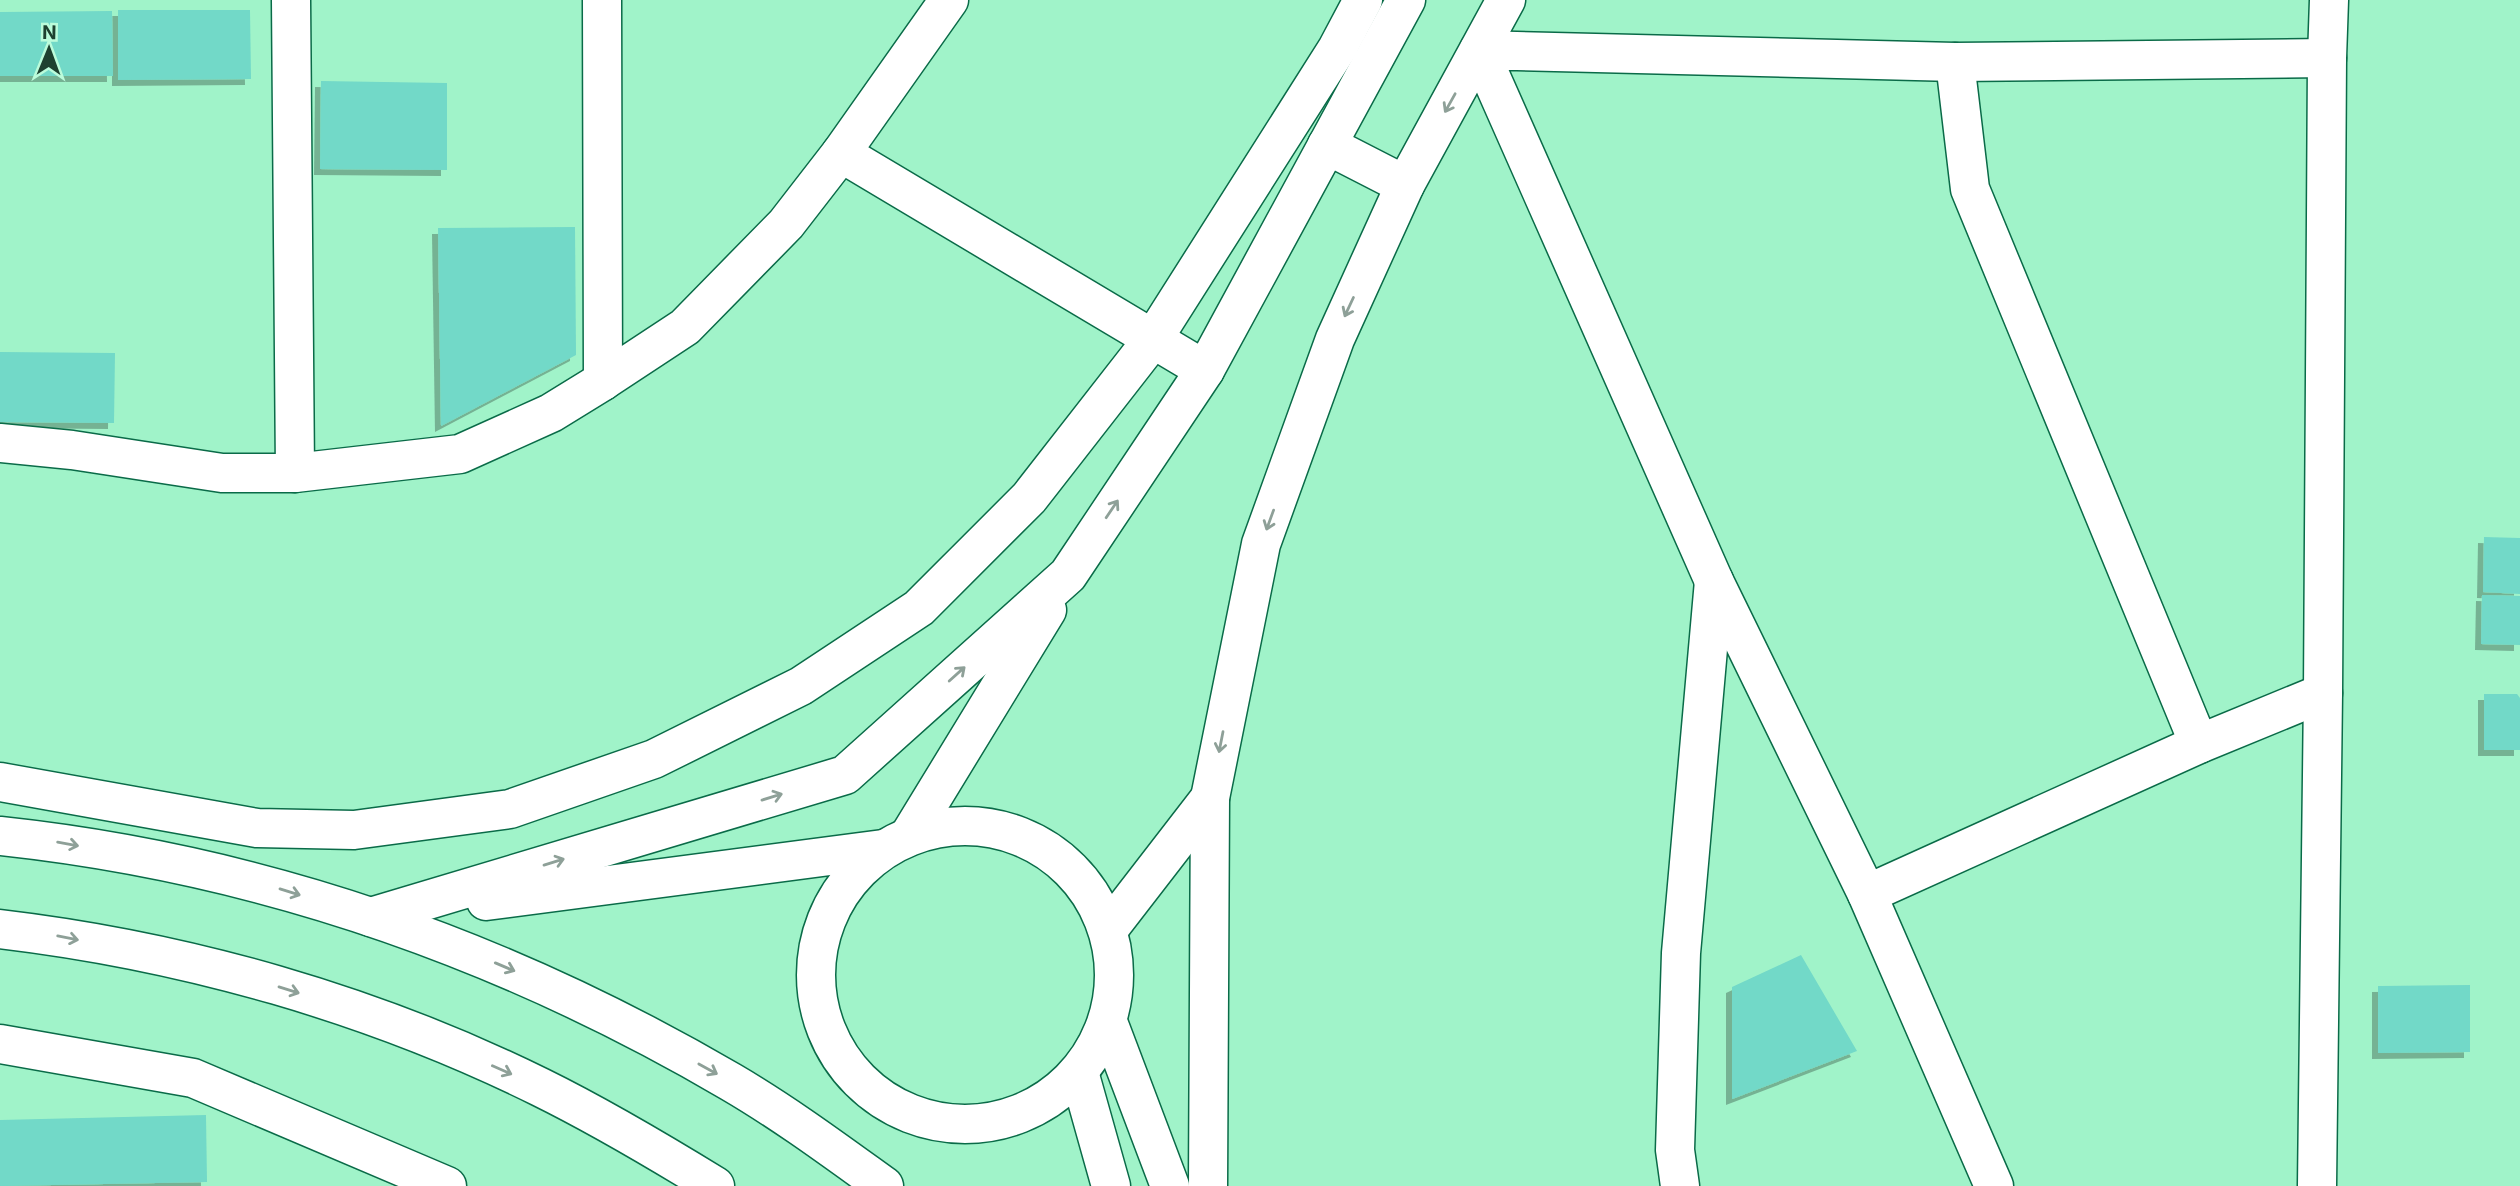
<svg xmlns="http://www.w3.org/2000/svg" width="2520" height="1186" font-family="Inter,sans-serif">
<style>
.building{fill:#72d9c8;filter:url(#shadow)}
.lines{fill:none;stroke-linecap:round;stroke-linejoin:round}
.minor-casing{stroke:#0a6b48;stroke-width:41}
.minor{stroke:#fff;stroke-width:38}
.oneway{stroke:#8ea098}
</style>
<defs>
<filter id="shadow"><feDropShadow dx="-6" dy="6" stdDeviation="0" flood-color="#0004"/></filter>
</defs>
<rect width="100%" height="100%" fill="#a0f3c9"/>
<g class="building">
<polygon points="118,10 250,10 251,79 118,80"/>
<polygon points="112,11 113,76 0,76 0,12"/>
<polygon points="321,81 447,83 447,170 320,169"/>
<polygon points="575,227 576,355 441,426 438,228"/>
<polygon points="0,352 115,353 114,423 0,422"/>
<polygon points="2484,537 2520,538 2520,594 2483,592"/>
<polygon points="2482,595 2520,596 2520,645 2481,644"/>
<polygon points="2484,694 2517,694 2520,698 2520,750 2484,750"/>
<polygon points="1801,955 1857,1051 1732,1099 1732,987"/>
<polygon points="2470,985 2470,1052 2378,1053 2378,986"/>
<polygon points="206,1115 207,1182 0,1186 0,1120"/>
</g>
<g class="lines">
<g class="minor-casing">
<g id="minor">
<polyline points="291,0 295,473"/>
<polyline points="602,0 603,381"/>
<polyline points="1955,62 1970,189 2199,744"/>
<polyline points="1327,145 1405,185"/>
<polyline points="841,153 1205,370"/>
<polyline points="0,443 72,450 222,473 295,473 460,454 551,413 603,381 685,327 786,224 841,153 949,0"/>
<polyline points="0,782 257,828 354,830 510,809 654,759 801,686 919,608 1029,498 1153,339 1337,49 1363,0"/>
<circle cx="965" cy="975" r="149"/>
<path d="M0,836c262,28 504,113 731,246 53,31 103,68 153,104"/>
<polyline points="909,836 1047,610"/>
<polyline points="1867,894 2199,744 2323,693"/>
<polyline points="486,901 883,849"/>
<polyline points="371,917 845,775 1068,575 1205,370 1406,0"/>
<path d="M0,929c186,22 372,75 540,158 61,30 118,64 175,99"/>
<polyline points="1108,930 1210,798"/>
<polyline points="1108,1022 1170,1186"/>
<polyline points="0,1044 193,1078 447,1186"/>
<polyline points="1079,1072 1111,1186"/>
<polyline points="1208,1186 1210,798 1261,544 1335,339 1405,185 1506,0"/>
<polyline points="1680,1186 1675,1150 1681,953 1714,581"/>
<polyline points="1994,1186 1867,894 1714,581 1479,50 1955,62 2327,58"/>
<polyline points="2317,1186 2323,693 2327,58 2329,0"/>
</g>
</g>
<use href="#minor" class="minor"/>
</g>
<defs><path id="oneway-shaft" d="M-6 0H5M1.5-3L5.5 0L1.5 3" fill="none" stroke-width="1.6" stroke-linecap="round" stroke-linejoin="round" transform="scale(1.75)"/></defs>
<g class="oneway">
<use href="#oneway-shaft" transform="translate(1450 103) rotate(119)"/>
<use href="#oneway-shaft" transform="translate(1349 307) rotate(115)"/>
<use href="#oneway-shaft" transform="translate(1112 509) rotate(-56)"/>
<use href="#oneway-shaft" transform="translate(1270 520) rotate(110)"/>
<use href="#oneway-shaft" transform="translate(957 674) rotate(-42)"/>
<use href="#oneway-shaft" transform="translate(1221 742) rotate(101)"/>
<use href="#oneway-shaft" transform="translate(772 797) rotate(-17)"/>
<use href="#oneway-shaft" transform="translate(68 844) rotate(10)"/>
<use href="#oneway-shaft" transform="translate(554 862) rotate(-17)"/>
<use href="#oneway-shaft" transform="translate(290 892) rotate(17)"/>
<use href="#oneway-shaft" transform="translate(68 938) rotate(11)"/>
<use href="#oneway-shaft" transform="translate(505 967) rotate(23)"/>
<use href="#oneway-shaft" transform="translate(289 990) rotate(17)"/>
<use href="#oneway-shaft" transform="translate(708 1069) rotate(29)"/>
<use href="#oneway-shaft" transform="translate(502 1070) rotate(24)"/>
</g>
<g transform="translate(49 49) rotate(1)" stroke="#bbfcdb" stroke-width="5" paint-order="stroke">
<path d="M0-5L12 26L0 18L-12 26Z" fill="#1e4130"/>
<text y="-10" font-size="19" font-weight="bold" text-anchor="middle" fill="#1e4130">N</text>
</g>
</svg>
